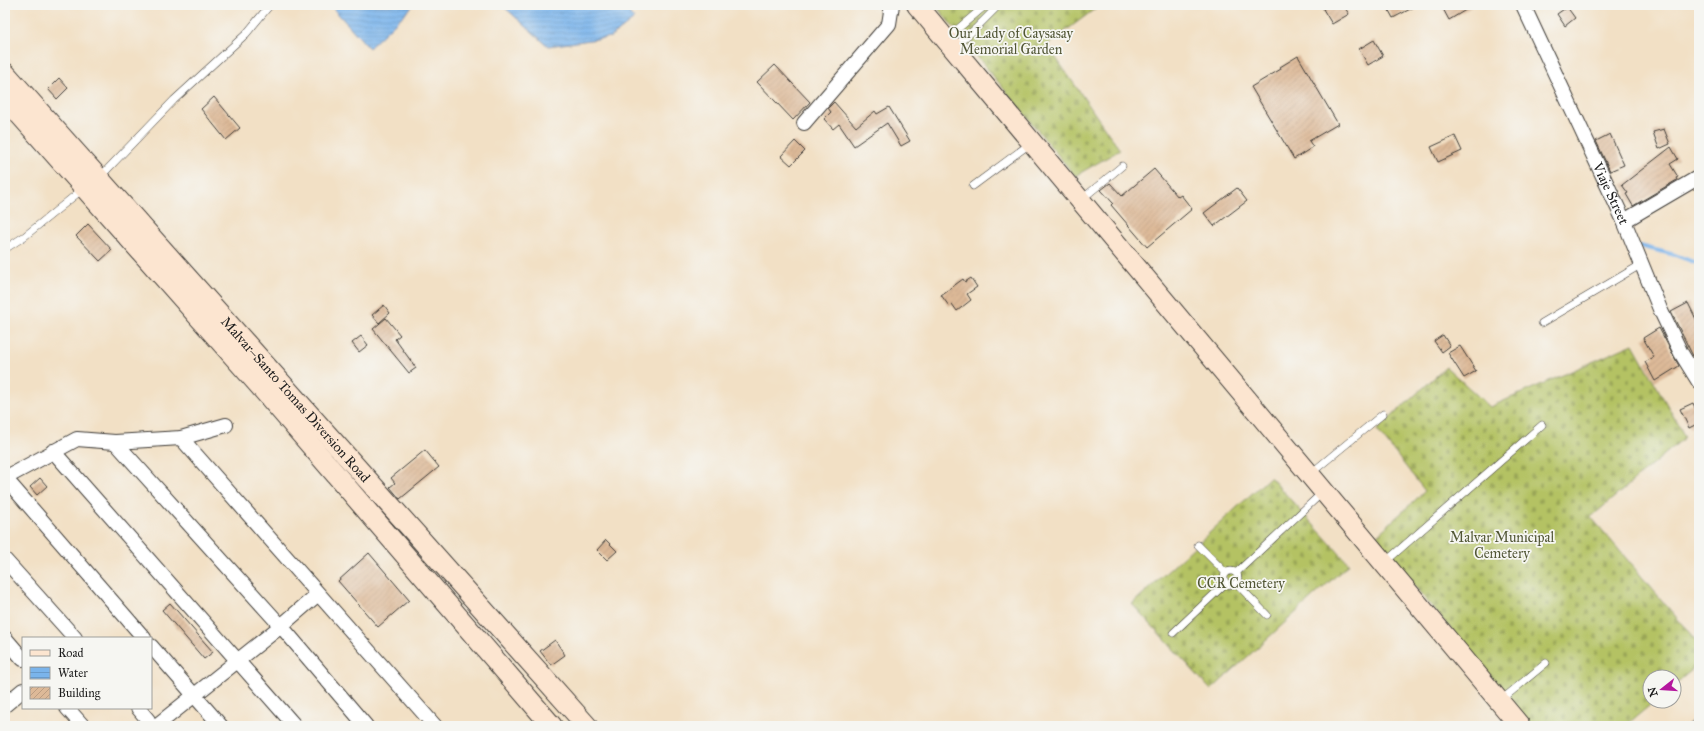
<svg xmlns="http://www.w3.org/2000/svg" width="1704" height="731" font-family="'IM FELL Great Primer',serif">
<style>
.cemetery{fill:url(#cemetery-stones);stroke:#686f40}
.water{fill:url(#water-rules);stroke:#4b6884}
.lines{fill:none;stroke-linecap:round;stroke-linejoin:round}
.stream{stroke:#7ab4eb;stroke-width:4}
.building{fill:url(#building-hatch)}
.lane-casing{stroke:#3c3935;stroke-width:8}
.street-casing{stroke:#3c3935;stroke-width:16}
.secondary-casing{stroke:#3c3935;stroke-width:22}
.lane{stroke:#fff;stroke-width:7}
.street{stroke:#fff;stroke-width:14}
.secondary{stroke:#fce5d0;stroke-width:20}
.labels{text-anchor:middle;stroke-width:3.5;stroke-linejoin:round;paint-order:stroke}
.park-label{font-size:14px;fill:#515635;stroke:#f6f6f2}
.street-label{font-size:14px;fill:#1c1c1c;stroke:#f6f6f2}
</style>
<defs>
<pattern id="cemetery-stones" width="16" height="16" patternUnits="userSpaceOnUse"><rect width="16" height="16" fill="#b4c264"/><path d="M2 7V4a2 2 0 0 1 4 0v3zM10 15v-3a2 2 0 0 1 4 0v3z" fill="#9aa656"/></pattern>
<pattern id="water-rules" width="6" height="5" patternUnits="userSpaceOnUse"><rect width="6" height="5" fill="#7ab4eb"/><path d="M0 2.5h6" fill="none" stroke="#699ac9"/></pattern>
<pattern id="building-hatch" width="6" height="6" patternUnits="userSpaceOnUse"><rect width="6" height="6" fill="#ddb998"/><path d="M-1 1l2-2M0 6l6-6M5 7l2-2" fill="none" stroke="#bd9e82"/></pattern>
</defs>
<rect width="100%" height="100%" fill="#f6f6f2"/>
<filter id="ink" filterUnits="userSpaceOnUse"><feTurbulence type="fractalNoise" baseFrequency=".025" numOctaves="2"/><feDisplacementMap in="SourceGraphic" scale="8" xChannelSelector="R" yChannelSelector="G"/><feConvolveMatrix kernelMatrix="1 2 1 2 8 2 1 2 1" color-interpolation-filters="sRGB"/></filter>
<filter id="wash" filterUnits="userSpaceOnUse"><feTurbulence type="fractalNoise" baseFrequency=".012" numOctaves="4" result="noise"/><feDisplacementMap in="SourceGraphic" scale="16" xChannelSelector="R" yChannelSelector="G"/><feGaussianBlur stdDeviation="0.9" result="paint"/><feColorMatrix in="noise" values="0 0 0 0 0 0 0 0 0 0 0 0 0 0 0 0 0 1.4 0 .05"/><feComposite in="paint" operator="in"/></filter>
<g filter="url(#wash)">
<rect width="100%" height="100%" fill="#f2e0c5"/>
<g class="cemetery">
<polygon points="935,5 1100,5 1047,45 1120,150 1075,176"/>
<polygon points="1633,344 1685,437 1591,517 1699,644 1699,664 1674,685 1674,677 1650,677 1650,701 1655,701 1625,726 1532,726 1374,538 1425,491 1377,430 1446,367 1490,407"/>
<polygon points="1270,477 1349,564 1211,690 1132,604"/>
</g>
<g class="water">
<polygon points="330,5 414,5 369,48"/>
<polygon points="502,5 623,5 634,19 611,37 548,46"/>
</g>
<g class="lines">
<polyline class="stream" points="1640,246 1675,255 1699,264"/>
</g>
<g id="blocks">
<g class="building">
<polygon points="1329,5 1343,5 1349,14 1332,24 1323,9"/>
<polygon points="1386,5 1418,5 1393,18"/>
<polygon points="1441,5 1474,5 1449,20"/>
<polygon points="1567,7 1575,18 1565,26 1557,14"/>
<polygon points="1374,40 1383,56 1368,65 1359,49"/>
<polygon points="1298,56 1338,124 1309,141 1313,147 1294,159 1251,87 1281,69 1280,67"/>
<polygon points="775,65 810,102 793,120 757,82"/>
<polygon points="59,78 68,88 57,99 48,89"/>
<polygon points="214,97 240,128 226,140 201,109"/>
<polygon points="834,102 856,127 875,111 877,114 889,107 910,141 901,146 887,123 854,146 839,124 833,129 824,119 831,112 828,108"/>
<polygon points="1664,129 1670,144 1659,149 1653,132"/>
<polygon points="1610,134 1624,165 1610,171 1596,141"/>
<polygon points="1455,136 1462,151 1438,162 1431,147"/>
<polygon points="795,141 805,151 791,165 781,156"/>
<polygon points="1671,147 1678,159 1670,164 1678,177 1676,178 1677,180 1633,206 1626,194 1628,193 1622,185"/>
<polygon points="1154,169 1178,197 1181,195 1192,209 1147,247 1111,205 1113,203 1101,190 1110,183 1122,196"/>
<polygon points="1237,188 1247,201 1214,226 1204,213"/>
<polygon points="88,224 112,250 100,261 76,236"/>
<polygon points="971,278 977,287 967,294 971,300 957,311 952,304 949,306 941,295 963,279 965,282"/>
<polygon points="1688,303 1699,325 1699,352 1693,356 1671,312"/>
<polygon points="384,305 390,313 379,323 372,315"/>
<polygon points="386,318 400,335 395,339 416,368 409,373 373,329"/>
<polygon points="1659,328 1679,366 1655,381 1645,362 1654,357 1643,338"/>
<polygon points="1443,335 1450,346 1442,352 1434,341"/>
<polygon points="361,336 368,345 359,352 352,343"/>
<polygon points="1460,346 1476,371 1464,378 1448,353"/>
<polygon points="1693,403 1699,417 1699,423 1689,428 1680,409"/>
<polygon points="425,450 439,467 400,499 390,487 395,483 391,478"/>
<polygon points="40,478 47,486 37,495 30,487"/>
<polygon points="606,540 617,551 607,560 597,550"/>
<polygon points="369,553 409,600 378,627 338,581"/>
<polygon points="170,603 213,652 204,659 162,610"/>
<polygon points="555,640 565,655 551,665 540,651"/>
</g>
</g>
</g>
<g filter="url(#ink)">
<use href="#blocks" fill-opacity="0" stroke="#3c3935" stroke-width="1"/>
<g class="lines">
<g class="lane-casing">
<g id="lane">
<polyline points="947,38 986,5"/>
<polyline points="954,47 975,29 999,5"/>
<polyline points="99,178 174,100 246,34 270,5"/>
<polyline points="973,186 1031,143"/>
<polyline points="1082,199 1122,166"/>
<polyline points="5,249 25,236 84,188"/>
<polyline points="1542,323 1642,264"/>
<polyline points="1310,474 1383,414"/>
<polyline points="1198,545 1226,573"/>
<polyline points="1384,563 1542,425"/>
<circle cx="1231" cy="578" r="7"/>
<polyline points="1236,573 1323,492"/>
<polyline points="1236,583 1267,615"/>
<polyline points="1173,633 1226,583"/>
<polyline points="1500,701 1546,663"/>
<polyline points="1693,726 1699,721"/>
</g>
</g>
<g class="street-casing">
<g id="street">
<path id="s1" d="M1523,5l101,216 36,88 21,44 18,29"/>
<polyline points="804,123 889,24 892,5"/>
<polyline points="1624,221 1699,177"/>
<polyline points="181,438 435,726"/>
<polyline points="115,442 281,626 366,726"/>
<polyline points="53,451 295,726"/>
<polyline points="5,478 77,439 115,442 181,438 226,425"/>
<polyline points="5,478 144,638"/>
<polyline points="5,560 75,638"/>
<polyline points="5,638 23,659"/>
<polyline points="151,646 221,726"/>
<polyline points="5,705 23,690"/>
<polyline points="67,708 83,726"/>
<polyline points="138,708 148,720 150,726"/>
<polyline points="156,726 281,626 318,594"/>
</g>
</g>
<g class="secondary-casing">
<g id="secondary">
<polyline points="917,5 1520,726"/>
<path id="s2" d="M5,73l582,653"/>
<polyline points="5,98 258,384 552,726"/>
</g>
</g>
<use href="#lane" class="lane"/>
<use href="#street" class="street"/>
<use href="#secondary" class="secondary"/>
</g>
</g>
<g class="labels">
<g class="park-label">
<text x="1011" y="38">Our Lady of Caysasay<tspan x="1011" dy="16">Memorial Garden</tspan></text>
<text x="1502" y="542">Malvar Municipal<tspan x="1502" dy="16">Cemetery</tspan></text>
<text x="1241" y="588">CCR Cemetery</text>
</g>
<g class="street-label">
<text dy="5" stroke="none"><textPath href="#s1" startOffset="208">Viaje Street</textPath></text>
<text dy="5" stroke="none"><textPath href="#s2" startOffset="437">Malvar–Santo Tomas Diversion Road</textPath></text>
</g>
</g>
<rect width="1704" height="731" fill="none" stroke="#f6f6f2" stroke-width="20"/>
<rect x="22" y="637" width="130" height="72" fill="#f6f6f2" stroke="#9f9f9c"/>
<rect x="30" y="650" width="20" height="6" fill="#fce5d0" stroke="#9f9f9c"/>
<text x="58" y="657" font-size="12" fill="#1c1c1c">Road</text>
<rect x="30" y="667" width="20" height="12" fill="url(#water-rules)" stroke="#9f9f9c"/>
<text x="58" y="677" font-size="12" fill="#1c1c1c">Water</text>
<rect x="30" y="687" width="20" height="12" fill="url(#building-hatch)" stroke="#9f9f9c"/>
<text x="58" y="697" font-size="12" fill="#1c1c1c">Building</text>
<g transform="translate(1662 689) rotate(253)"><circle r="19" fill="#f6f6f2" stroke="#9f9f9c"/>
<path d="M0-3L7 15L0 10L-7 15Z" fill="#b5179e"/>
<text y="-6" font-size="11" font-weight="bold" text-anchor="middle" fill="#1c1c1c">N</text>
</g>
</svg>
